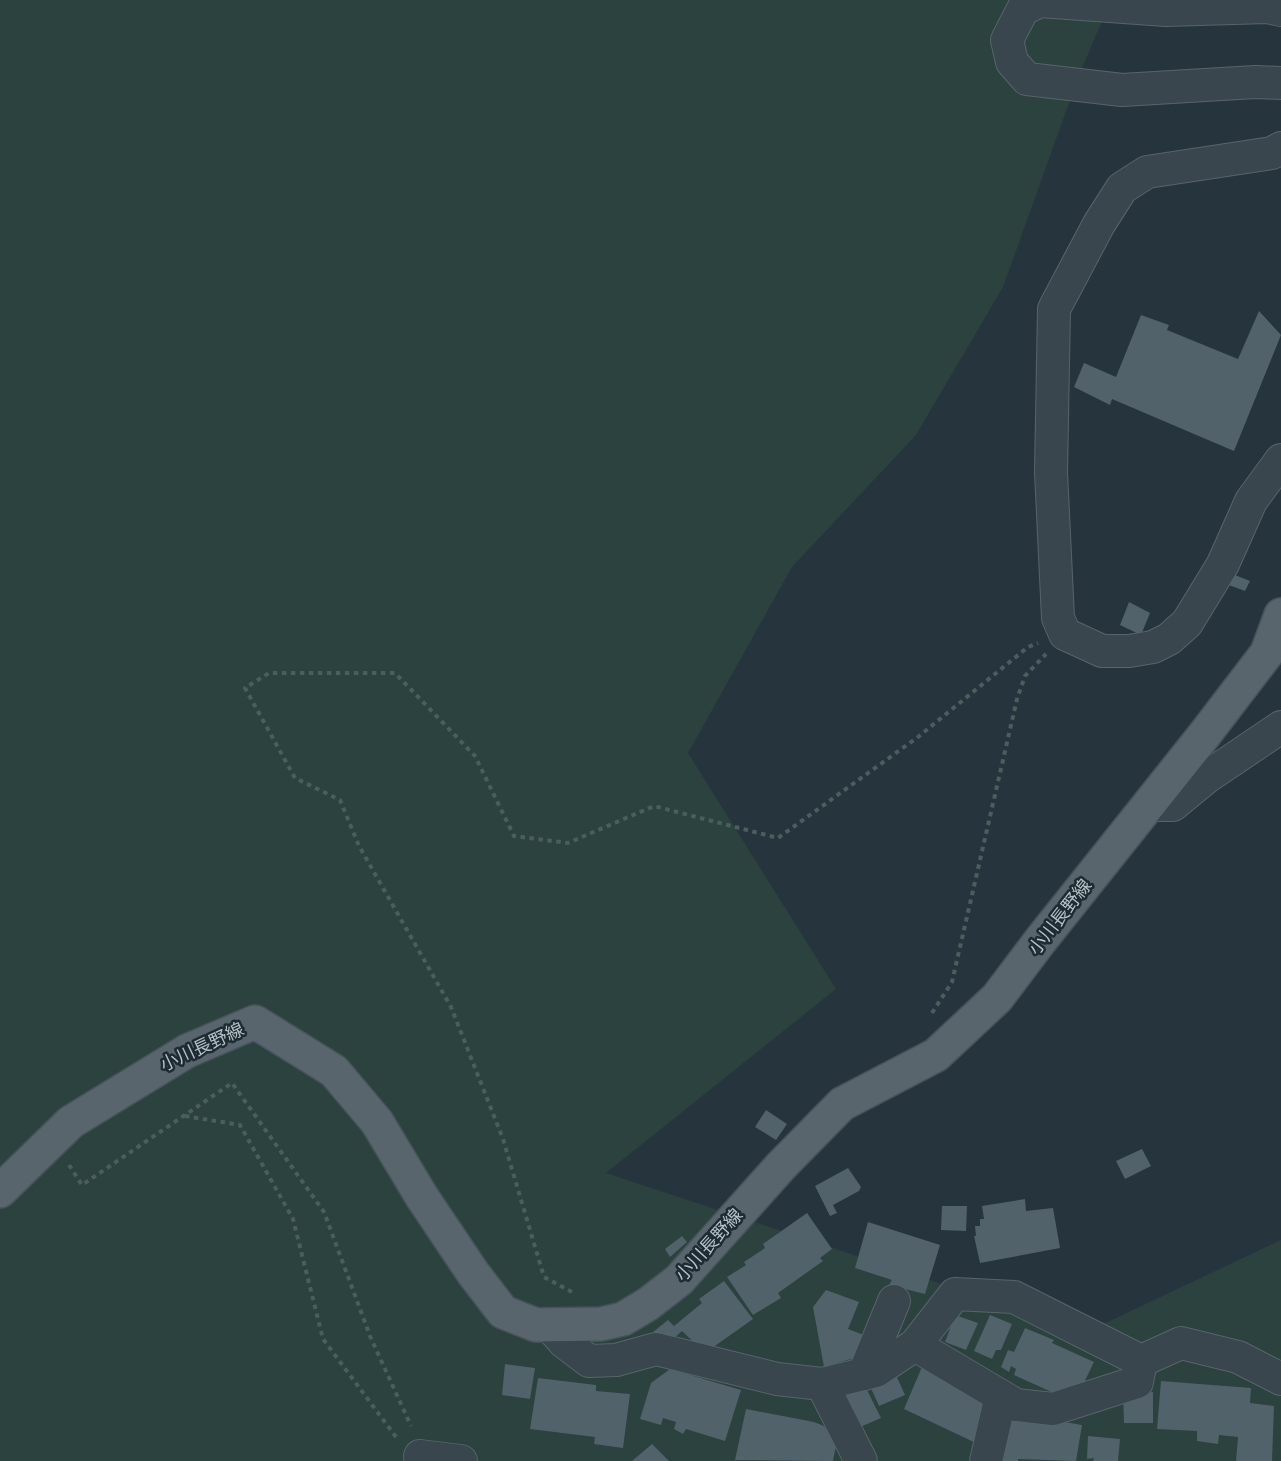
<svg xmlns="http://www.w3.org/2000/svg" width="1281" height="1461" font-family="'Noto Sans','Noto Sans JP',sans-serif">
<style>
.green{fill:#2b423e}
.building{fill:#51626a}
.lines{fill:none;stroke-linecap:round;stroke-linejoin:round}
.minor-casing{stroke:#58646b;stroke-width:34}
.major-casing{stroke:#465259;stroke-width:36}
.path{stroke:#4a5f5d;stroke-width:4;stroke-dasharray:4.5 4.5;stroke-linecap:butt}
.minor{stroke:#3a464d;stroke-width:32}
.major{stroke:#58656d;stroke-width:33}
.labels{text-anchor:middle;stroke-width:5;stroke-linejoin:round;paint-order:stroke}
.street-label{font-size:18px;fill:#b6c1c8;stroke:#1f2b32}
</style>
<rect width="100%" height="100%" fill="#26353d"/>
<polygon class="green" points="0,0 1111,0 1079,75 1003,287 916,435 792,567 688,753 836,989 606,1173 969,1293 1080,1335 1281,1240 1281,1461 0,1461"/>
<g class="building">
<polygon points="1259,311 1281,335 1234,451 1112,399 1110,405 1074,387 1084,363 1116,377 1141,315 1169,325 1167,330 1238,359"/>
<polygon points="1230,573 1250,581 1245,591 1226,584"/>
<polygon points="1129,602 1150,613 1141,635 1120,625"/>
<polygon points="766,1110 787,1124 776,1140 755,1127"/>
<polygon points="1142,1149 1151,1166 1125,1179 1116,1161"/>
<polygon points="848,1168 861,1187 859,1191 833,1205 837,1213 830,1216 815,1186"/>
<polygon points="1025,1199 1026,1211 1053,1208 1060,1248 980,1263 974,1236 976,1236 975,1226 980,1226 980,1219 984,1219 982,1206"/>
<polygon points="942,1206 967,1206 966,1231 941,1230"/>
<polygon points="807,1213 832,1249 820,1258 823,1261 778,1293 781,1298 753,1315 727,1277 746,1265 744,1262 765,1248 763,1244"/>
<polygon points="868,1222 940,1245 925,1294 889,1285 892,1280 855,1268"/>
<polygon points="682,1236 687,1242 670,1257 665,1249"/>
<polygon points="724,1281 753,1319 705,1353 682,1331 672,1340 653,1332 668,1320 674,1326 702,1303 699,1299"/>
<polygon points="826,1290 859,1302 848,1329 864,1335 854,1358 824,1367 813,1307"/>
<polygon points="955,1315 978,1323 966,1350 945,1342"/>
<polygon points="990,1315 1012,1324 1001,1350 996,1350 992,1359 974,1351"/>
<polygon points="1025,1328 1054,1340 1052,1343 1094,1362 1077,1397 1065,1398 1014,1375 1016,1369 1011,1366 1009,1372 1001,1367 1008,1350 1014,1352"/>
<polygon points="505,1364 535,1368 530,1399 502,1395"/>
<polygon points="922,1367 996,1402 978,1444 904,1409"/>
<polygon points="670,1369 741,1390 725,1441 686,1429 683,1434 674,1429 676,1422 663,1418 661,1425 640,1419 651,1383"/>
<polygon points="896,1375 905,1395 879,1406 870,1386"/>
<polygon points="538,1378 596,1385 596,1391 630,1394 623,1448 594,1444 595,1437 530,1429"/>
<polygon points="1161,1381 1251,1388 1250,1403 1274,1406 1272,1461 1236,1461 1238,1437 1219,1435 1218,1444 1197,1441 1197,1431 1157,1429"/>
<polygon points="866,1388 881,1418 860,1427 846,1396"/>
<polygon points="1153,1392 1153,1423 1124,1423 1123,1393"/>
<polygon points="746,1409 814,1422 824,1426 836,1446 833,1461 735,1460"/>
<polygon points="1007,1412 1082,1425 1076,1461 1018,1459 1018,1461 994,1461"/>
<polygon points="1088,1436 1120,1439 1118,1461 1093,1461 1094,1458 1087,1459"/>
<polygon points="652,1444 669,1461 632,1461"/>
</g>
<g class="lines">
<g class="minor-casing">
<g id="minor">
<polyline points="1281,10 1267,7 1166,10 1040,1 1023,9 1007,40 1012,62 1027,79 1122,90 1255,82 1281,83"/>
<polyline points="1281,148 1272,153 1147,172 1122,188 1099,224 1054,309 1051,472 1058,618 1065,634 1102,651 1129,651 1153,647 1169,639 1187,623 1223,564 1251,501 1281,460"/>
<polyline points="1149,805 1173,805 1207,777 1281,727"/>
<polyline points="549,1325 564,1342 589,1361 616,1360 656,1349 777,1379 822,1384 861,1461"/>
<polyline points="915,1345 1016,1405 1053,1409 1137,1382 1141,1361"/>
<polyline points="864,1374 894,1301"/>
<polyline points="822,1384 876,1371 915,1345 955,1294 1014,1297 1141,1361 1181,1343 1238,1357 1281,1379"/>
<polyline points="420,1456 461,1461"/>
<polyline points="986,1461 1001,1396"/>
</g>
</g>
<g class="major-casing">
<polyline id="major" points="0,1191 71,1122 187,1051 255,1022 334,1071 377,1122 422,1197 473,1273 503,1312 536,1325 601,1324 623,1319 648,1304 679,1280 781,1166 842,1104 936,1055 997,998 1040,941 1205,734 1267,653 1281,615"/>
</g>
<g class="path">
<polyline points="932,1013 952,982 1017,699 1025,676 1046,654"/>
<polyline points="185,1116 240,1125 293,1219 323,1339 396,1437"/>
<polyline points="69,1165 82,1185 232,1083 324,1212 370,1336 411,1426"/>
<polyline points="572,1292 544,1277 503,1139 451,1007 359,846 340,800 295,778 245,688 269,673 395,673 475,756 514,836 568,843 654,806 778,838 918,737 1028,647 1038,643"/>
</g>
<use href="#minor" class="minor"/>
<use href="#major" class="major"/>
</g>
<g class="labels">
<g class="street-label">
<text transform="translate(1060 917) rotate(-52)" y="6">小川長野線</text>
<text transform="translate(202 1047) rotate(-25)" y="6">小川長野線</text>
<text transform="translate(709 1245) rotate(-48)" y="6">小川長野線</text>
</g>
</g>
</svg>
